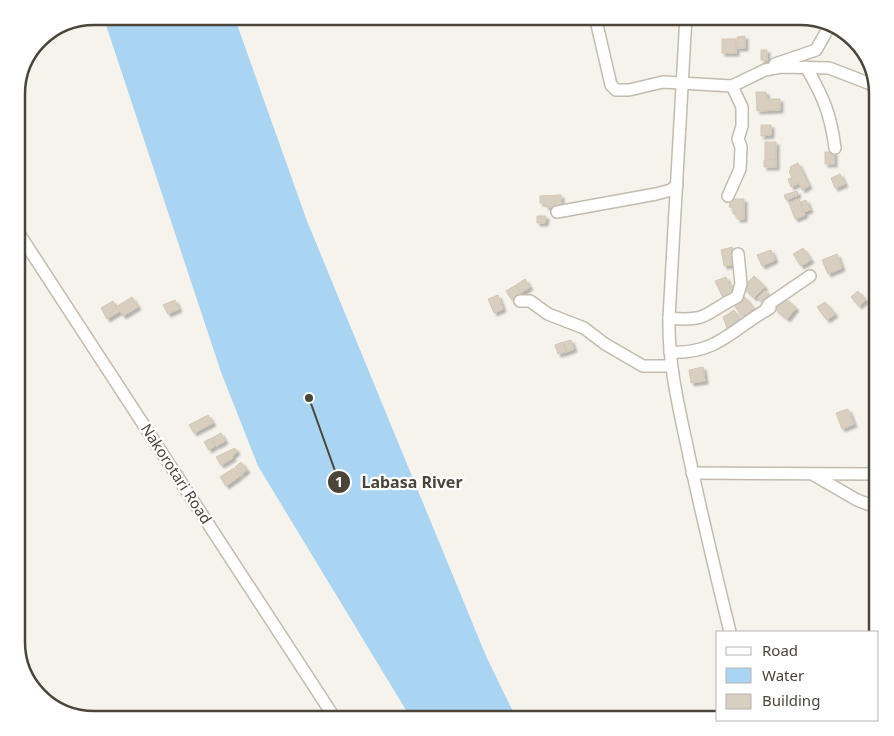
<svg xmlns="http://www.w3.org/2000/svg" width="894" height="736" font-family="'Noto Sans',sans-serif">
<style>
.water{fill:#a9d4f2}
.building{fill:#d8cfc1;stroke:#d3c7b4;filter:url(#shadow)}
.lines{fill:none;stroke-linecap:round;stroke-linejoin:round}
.minor-casing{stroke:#c2bbae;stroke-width:14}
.minor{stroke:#fff;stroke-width:11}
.labels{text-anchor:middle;stroke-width:4.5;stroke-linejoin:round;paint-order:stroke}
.street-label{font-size:15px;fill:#4b4439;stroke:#fff}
.rim{fill:none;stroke:#4b4439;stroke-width:2.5}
.leader{fill:none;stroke:#4b4439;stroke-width:2}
.callout-dot{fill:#4b4439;stroke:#fff;stroke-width:2}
.mark-label{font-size:15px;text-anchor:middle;font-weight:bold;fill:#fff}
.callout-label{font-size:16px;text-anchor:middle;font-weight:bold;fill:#4b4439;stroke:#fff;stroke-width:4.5;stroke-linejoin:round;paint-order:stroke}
</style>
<defs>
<filter id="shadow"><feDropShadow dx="3" dy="3" stdDeviation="1" flood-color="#0004"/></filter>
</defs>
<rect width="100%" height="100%" fill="#f6f3ec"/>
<polygon class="water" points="103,16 234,16 307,221 486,656 517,720 412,720 258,466 221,372"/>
<g class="building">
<polygon points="745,36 745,48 737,48 737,37"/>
<rect x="722" y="39" width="14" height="14"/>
<rect x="761" y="50" width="6" height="10"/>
<polygon points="756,92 766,92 767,99 780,99 780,110 757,111"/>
<polygon points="761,125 771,125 771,135 761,136"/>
<rect x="765" y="142" width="11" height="17"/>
<rect x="825" y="152" width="9" height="12"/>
<rect x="764" y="160" width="12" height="7"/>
<polygon points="798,163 809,186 802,190 799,183 791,187 788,179 792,178 789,171 791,170 790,167"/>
<polygon points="840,174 845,184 835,188 831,178"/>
<polygon points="797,191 798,195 786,200 784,195"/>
<polygon points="561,195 561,207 546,207 545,203 540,203 540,196"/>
<polygon points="731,199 744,199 744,219 737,219 737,214 733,214 733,207 729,207"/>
<polygon points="799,199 805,215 795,219 789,203"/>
<polygon points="806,200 810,210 804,212 801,202"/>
<polygon points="537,216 546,216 545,223 537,223"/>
<polygon points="732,247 735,264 724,266 721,250"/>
<polygon points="803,248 811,260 801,266 793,254"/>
<polygon points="771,250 775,260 762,266 757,255"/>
<polygon points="837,254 842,268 828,274 822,260"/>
<polygon points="754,276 765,287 754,298 743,287"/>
<polygon points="726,277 734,295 724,300 715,281"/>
<polygon points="525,279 530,287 521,293 516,285"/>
<polygon points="516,285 521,294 512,300 506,291"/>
<polygon points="765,290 770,297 762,302 757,298"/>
<polygon points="858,291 866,300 859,306 851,297"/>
<polygon points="498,295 503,309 494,313 488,299"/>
<polygon points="132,297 138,307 123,316 120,311 107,319 101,308 113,301 116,307"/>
<polygon points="745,297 753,308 747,316 745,314 742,316 734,305"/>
<polygon points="785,298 796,308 787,319 775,309"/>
<polygon points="175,300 179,309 168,314 163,305"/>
<polygon points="825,302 835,314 827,320 817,307"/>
<polygon points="734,310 740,319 727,328 723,317"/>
<polygon points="571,340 574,349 566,352 564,342"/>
<polygon points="563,342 566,352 558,354 555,345"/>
<polygon points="703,367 705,381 691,383 689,370"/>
<polygon points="848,409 854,424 842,429 836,413"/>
<polygon points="208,415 213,423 194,433 189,425"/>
<polygon points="221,433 225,441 216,446 212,438"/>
<polygon points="211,438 215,446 209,450 204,442"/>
<polygon points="235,448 237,452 232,456 233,458 221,465 216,457"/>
<polygon points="241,462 247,470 241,475 235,467"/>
<polygon points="234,468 240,476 226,486 220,477"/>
</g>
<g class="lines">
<g class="minor-casing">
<g id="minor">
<polyline points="595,16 611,85 616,90 629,90 663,82 732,86 765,70 781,67 829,68 876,86"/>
<path d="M686,16l-17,302c-1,44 9,86 18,128 13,63 28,124 43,186"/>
<polyline points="775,64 816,50 829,27"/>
<path d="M806,67c17,29 25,48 29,81"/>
<polyline points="728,196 740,169 741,147 738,139 742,126 742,107 732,86"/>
<polyline points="557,212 656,194 671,190 677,185"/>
<polyline points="16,229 336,720"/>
<polyline points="520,301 530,301 548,314 584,328 605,344 643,366 671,366"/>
<polyline points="765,311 769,304 810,276"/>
<path d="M669,318c41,4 35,-5 68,-21l4,-13 -3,-30"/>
<path d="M670,352c47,3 63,-24 100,-44"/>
<polyline points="692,473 878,474"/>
<polyline points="814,475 857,500 878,508"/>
</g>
</g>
<use href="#minor" class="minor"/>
</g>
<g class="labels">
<g class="street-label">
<text transform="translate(176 474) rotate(57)" y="5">Nakorotari Road</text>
</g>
</g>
<path d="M0 0H894V736H0ZM94 25H800A69 69 0 0 1 869 94V642A69 69 0 0 1 800 711H94A69 69 0 0 1 25 642V94A69 69 0 0 1 94 25Z" fill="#fff" fill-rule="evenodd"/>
<path class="rim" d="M94 25H800A69 69 0 0 1 869 94V642A69 69 0 0 1 800 711H94A69 69 0 0 1 25 642V94A69 69 0 0 1 94 25Z"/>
<path class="leader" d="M309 398L339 482"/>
<g class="callout-dot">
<circle cx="309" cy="398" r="5"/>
<circle cx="339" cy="482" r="12"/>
</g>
<g class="mark-label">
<text x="339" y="487">1</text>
</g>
<g class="callout-label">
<text x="412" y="488">Labasa River</text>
</g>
<rect x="716" y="631" width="162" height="90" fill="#ffffff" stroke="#b7b4b0"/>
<rect x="726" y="647" width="25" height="8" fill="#ffffff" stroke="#b7b4b0"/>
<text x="762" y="656" font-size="15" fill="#4b4439">Road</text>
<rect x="726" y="668" width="25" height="15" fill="#a9d4f2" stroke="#b7b4b0"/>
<text x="762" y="681" font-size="15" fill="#4b4439">Water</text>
<rect x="726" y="694" width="25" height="15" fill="#d8cfc1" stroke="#b7b4b0"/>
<text x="762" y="706" font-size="15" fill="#4b4439">Building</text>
</svg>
